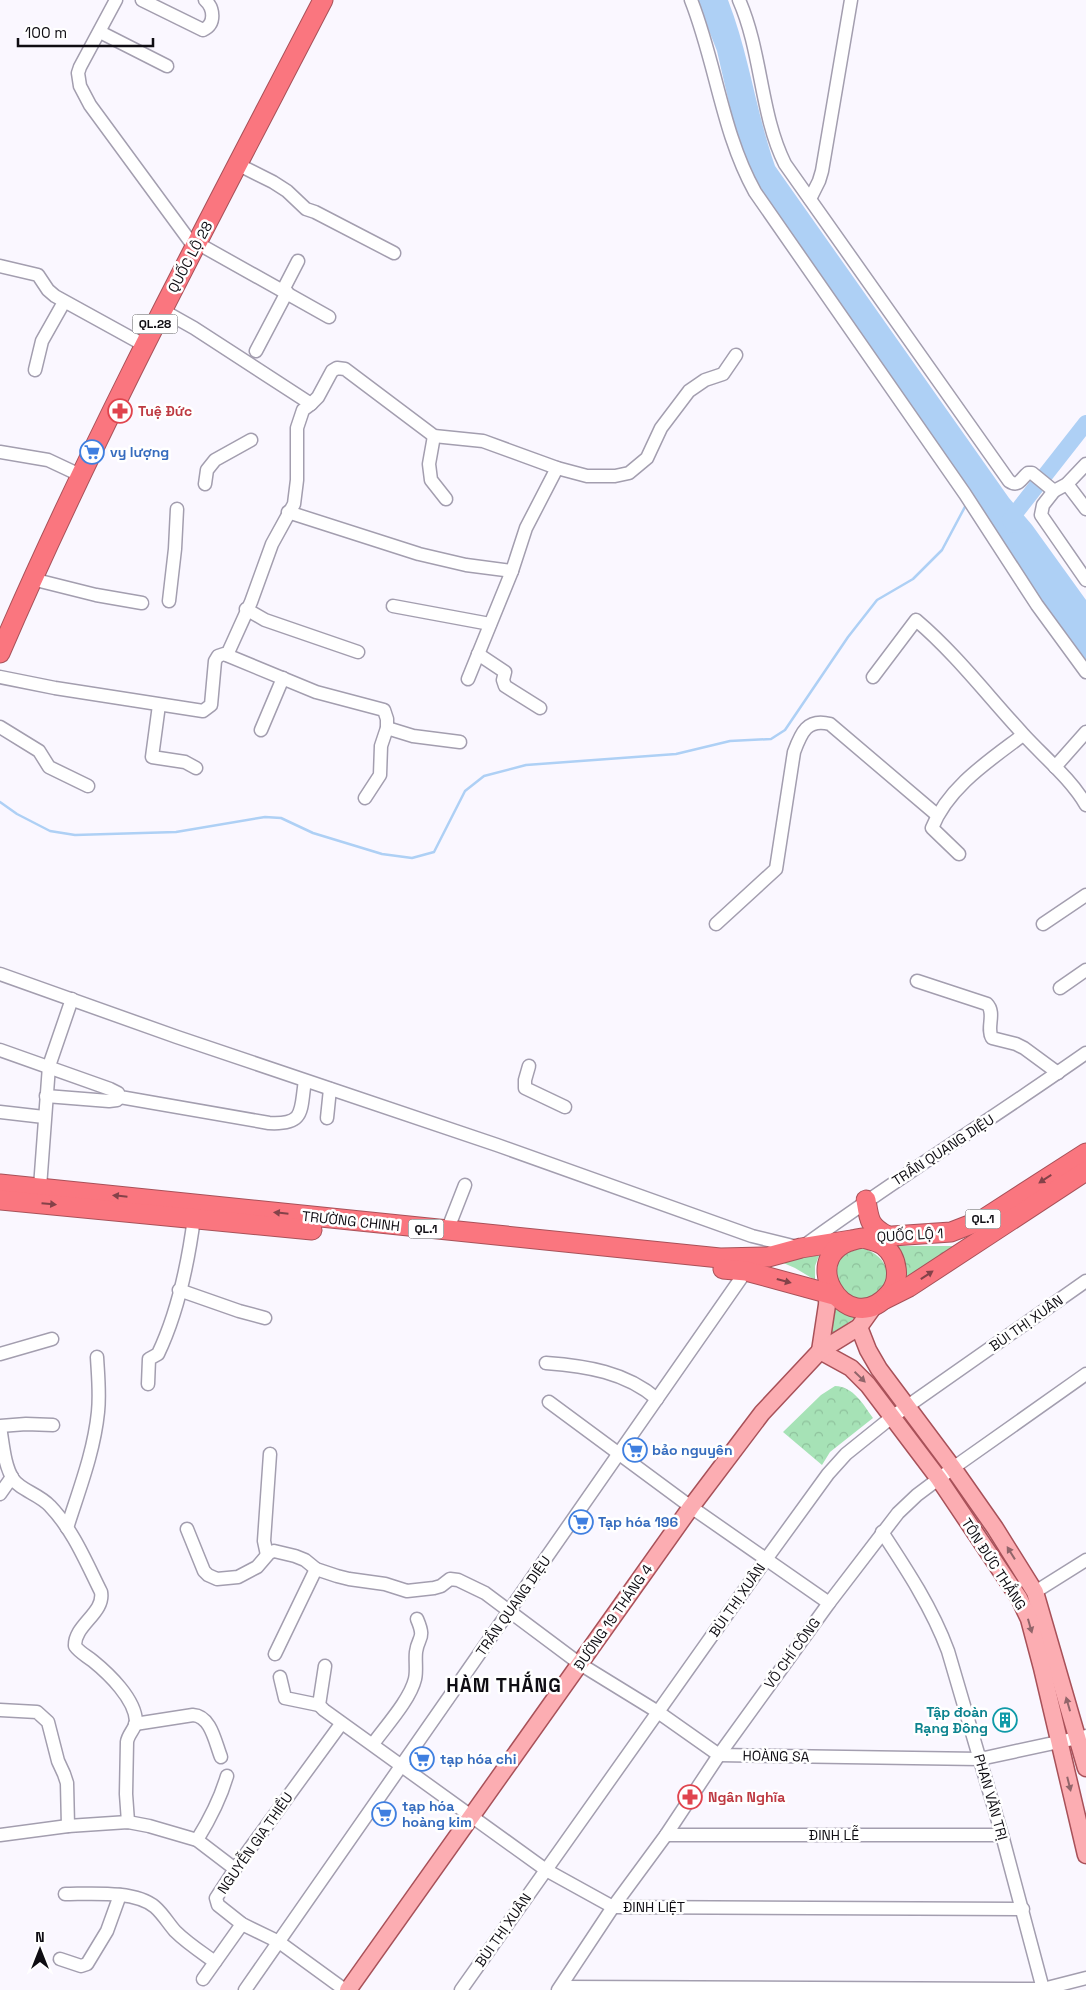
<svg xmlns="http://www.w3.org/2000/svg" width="1086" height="1990" font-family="'Space Grotesk',sans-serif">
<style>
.forest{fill:url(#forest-crowns)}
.water{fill:#aed0f5}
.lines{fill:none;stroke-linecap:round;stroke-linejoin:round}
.stream{stroke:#aed0f5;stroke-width:2.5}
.river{stroke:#aed0f5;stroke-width:16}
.minor-casing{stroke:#a39eaf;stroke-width:15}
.major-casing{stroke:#a85159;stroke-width:19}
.highway-casing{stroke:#a85159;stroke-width:21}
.minor{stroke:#fff;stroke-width:12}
.major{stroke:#fcadb2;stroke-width:16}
.highway{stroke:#fa767f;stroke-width:19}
.oneway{fill:#844249}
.oneway2{fill:#91656a}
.labels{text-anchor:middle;stroke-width:5;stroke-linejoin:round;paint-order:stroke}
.shield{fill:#fff;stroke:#57565a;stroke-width:1}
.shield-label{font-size:12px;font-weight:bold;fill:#0f0d13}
.street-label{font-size:14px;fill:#0f0d13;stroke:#fff}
.health-label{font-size:14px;font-weight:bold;fill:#be3a42;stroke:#fff;text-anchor:start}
.shop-label{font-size:14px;font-weight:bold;fill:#366cbe;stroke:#fff;text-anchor:start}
.culture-label{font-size:14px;font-weight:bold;fill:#0d838f;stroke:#fff;text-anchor:end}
.district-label{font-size:19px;font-weight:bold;letter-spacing:1px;fill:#0f0d13;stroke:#fff}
</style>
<defs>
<pattern id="forest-crowns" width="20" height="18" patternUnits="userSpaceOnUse" patternTransform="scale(1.25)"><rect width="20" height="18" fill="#a6e2b6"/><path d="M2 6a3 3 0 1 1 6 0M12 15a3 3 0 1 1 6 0" fill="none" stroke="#8ec19c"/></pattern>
</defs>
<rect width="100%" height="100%" fill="#faf7ff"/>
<g class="forest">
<polygon points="895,1246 953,1246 907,1278 905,1265"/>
<path d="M862,1248c20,5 36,27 17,44 -3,2 -6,7 -9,8 -5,1 -12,1 -16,1l-20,-21c3,-22 6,-26 28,-32z"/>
<polygon points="820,1253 815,1266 815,1280 795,1268 781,1262"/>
<polygon points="833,1307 856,1317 830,1336"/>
<path d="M835,1386c19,1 28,18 38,32l-43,34 -8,13 -39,-33 38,-37z"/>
</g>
<path class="water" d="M697,0h31c21,54 28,112 47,166l234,332 23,27 54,75v65l-50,-70 -277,-404 -21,-49 -21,-91z"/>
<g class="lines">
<polyline class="stream" points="0,802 17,814 50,831 75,835 176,832 265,817 281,818 313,833 382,854 412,858 434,852 465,791 484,776 526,765 676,754 730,741 771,739 785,730 848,637 877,600 913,579 942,550 967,503"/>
<polyline class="river" points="1014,525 1010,520 1086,423"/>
<g class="minor-casing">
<g id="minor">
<polyline points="116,0 80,67 78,73 80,86 90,105 195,248"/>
<path d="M142,0l61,30c13,-6 11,-22 2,-30"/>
<path d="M691,0c25,63 31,133 64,192l210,302 72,111 49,67"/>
<path d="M739,0c23,52 21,114 46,164l224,317c10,7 12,-3 19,-8h4l22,18 13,-7 19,-20"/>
<polyline points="100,32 167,66"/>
<polyline points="237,164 273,182 287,191 306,209 315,212 394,253"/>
<polyline points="810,199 819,181 822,171 851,0"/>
<polyline points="197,243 329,317"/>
<polyline points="0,266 38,275 48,290 55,296 144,345"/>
<polyline points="283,290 298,261"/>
<polyline points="162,310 194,328 311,404 318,397 332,371 337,368 345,369 434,436 483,441 557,468 587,476 615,476 629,473 647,458 661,428 689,391 705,380 723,374 736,355"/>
<polyline points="256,351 287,292"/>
<polyline points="35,370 42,341 64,302"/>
<polyline points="434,436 429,464 431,480 446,499"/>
<polyline points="0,452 48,460 80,475"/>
<polyline points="205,484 207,470 215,460 251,440"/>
<polyline points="1067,484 1086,509"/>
<polyline points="1054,491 1043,505 1041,515 1086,580"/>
<polyline points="288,512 419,554 466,565 512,571"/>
<polyline points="32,579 96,595 142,603"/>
<polyline points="169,601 175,549 177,509"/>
<polyline points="393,606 490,624"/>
<polyline points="246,609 265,620 358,652"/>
<polyline points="478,654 505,672 503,680 505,686 540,708"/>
<polyline points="227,655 251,602 272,544 294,504 297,480 297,428 303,410 311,404"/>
<polyline points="0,677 55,688 203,711 211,705 215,661 218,656 224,654 316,692 384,710 387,719 387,728 381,746 380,775 365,798"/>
<path d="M873,677l43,-57c40,34 71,75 107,114 20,22 48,45 63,71"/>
<polyline points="468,679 512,571 526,528 557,468"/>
<polyline points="159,705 152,757 185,762 196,768"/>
<polyline points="0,727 39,751 49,767 88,786"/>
<polyline points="387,728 413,736 460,742"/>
<polyline points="261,730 283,678"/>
<polyline points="1055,767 1086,732"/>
<path d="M959,854l-27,-26c16,-41 58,-68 91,-93"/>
<path d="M716,924l60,-55 18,-117c7,-19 13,-34 36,-28l107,91"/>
<polyline points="1043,924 1086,895"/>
<path d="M0,974l177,63 320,108 255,91 49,12c93,-68 191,-129 285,-195"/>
<path d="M917,981l70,23c9,9 -1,24 5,34l24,6 8,4 34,25"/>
<polyline points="1060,988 1086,970"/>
<path d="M0,1050l110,39 8,4 2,4 149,26c37,2 31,-13 36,-42"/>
<polyline points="529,1066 525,1080 525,1088 565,1107"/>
<polyline points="46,1096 109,1101 117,1100 120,1097"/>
<polyline points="0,1112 44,1117"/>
<polyline points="327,1118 330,1089"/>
<polyline points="40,1187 49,1066 72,999"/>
<polyline points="447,1231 465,1185"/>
<polyline points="179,1290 239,1311 265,1318"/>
<polyline points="0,1354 52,1339"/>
<path d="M546,1363c40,3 80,9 111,36"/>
<path d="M148,1384l1,-25 9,-5c20,-42 30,-90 36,-136"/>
<polyline points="549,1402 691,1507 829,1603"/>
<polyline points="0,1426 26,1424 53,1425"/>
<path d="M0,1427c3,16 4,38 13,52 7,11 26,15 37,27 23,24 36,56 51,86 4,21 -27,33 -26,54 5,7 12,10 18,15 16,13 42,38 43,60 0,7 -8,13 -9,21l-1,52 2,28"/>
<polyline points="0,1494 12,1477"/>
<path d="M67,1528c12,-38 27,-76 31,-116 2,-18 0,-37 -1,-55"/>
<polyline points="187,1529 204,1571 208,1575 217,1579 238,1577 257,1567 269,1553 274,1551 295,1556 305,1560 316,1569 337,1576 349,1579 385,1584 407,1591 434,1588 441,1586 450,1579 458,1580 485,1593 580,1664 658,1712 719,1755 980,1759 1086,1736"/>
<path d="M882,1532c25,38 50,76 66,119l54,184 41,154"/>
<polyline points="267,1555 264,1541 270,1454"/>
<polyline points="1035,1592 1086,1560"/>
<polyline points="275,1654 316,1569"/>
<polyline points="325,1666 319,1705 324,1710 546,1870 613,1907 1023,1909"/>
<polyline points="280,1677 285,1698 319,1705"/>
<polyline points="0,1710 37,1712 48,1722 58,1761 64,1774 67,1783 68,1826"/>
<path d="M135,1724l58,-9c18,1 22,27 28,42"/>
<polyline points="341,1724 235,1869 216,1898 218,1905 242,1924 279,1942 345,1990"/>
<path d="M373,1744c12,-17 37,-44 42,-65 2,-8 0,-18 1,-27 2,-16 10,-12 1,-33"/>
<polyline points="0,1835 68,1826 128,1822 149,1826 197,1840 235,1869"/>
<polyline points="666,1835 1002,1835"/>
<path d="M197,1840c13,-21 23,-40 30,-64"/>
<path d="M65,1894c25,0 70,-4 90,13 8,7 13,16 20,24 12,12 26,21 40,31"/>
<polyline points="60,1959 81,1966 87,1964 107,1931 120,1895"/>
<polyline points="203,1979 242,1924"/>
<polyline points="561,1987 1043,1989 1086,1978"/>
<polyline points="245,1990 746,1271"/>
<polyline points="461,1990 767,1558 828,1474 846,1454 892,1417 1086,1281"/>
<polyline points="558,1990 613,1907 666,1835 719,1755 829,1603 898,1513 917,1495 953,1468 1086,1374"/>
</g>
</g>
<g class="major-casing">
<g id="major">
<polyline points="859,1327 868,1350 879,1369 953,1468 995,1528 1035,1592 1086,1768"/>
<polyline points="820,1351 851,1368 868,1385 939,1479 1019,1598 1029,1619 1042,1668 1086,1855"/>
<polyline points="820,1351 827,1305 828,1285"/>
<polyline points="348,1990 691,1507 762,1413 820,1351 859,1327 874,1306"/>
</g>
</g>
<g class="highway-casing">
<g id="highway">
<path d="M0,653c96,-223 211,-437 323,-653"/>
<polyline points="0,1184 720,1258 768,1257 801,1248 851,1240"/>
<polyline points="0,1200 312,1230"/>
<path d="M866,1200c3,19 3,26 20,35"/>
<path d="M863,1238c7,2 15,3 21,8 14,11 17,35 5,48 -44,50 -100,-46 -26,-56l88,-6 31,-12 104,-67"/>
<polyline points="723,1269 746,1271 834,1295"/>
<polyline points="885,1299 909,1287 1086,1171"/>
</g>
</g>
<use href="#minor" class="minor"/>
<use href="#major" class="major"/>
<use href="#highway" class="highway"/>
</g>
<defs><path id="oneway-solid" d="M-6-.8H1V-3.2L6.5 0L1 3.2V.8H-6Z" transform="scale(1.25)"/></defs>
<g class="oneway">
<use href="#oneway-solid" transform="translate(1045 1179) rotate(147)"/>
<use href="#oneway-solid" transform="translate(120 1196) rotate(-174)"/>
<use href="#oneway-solid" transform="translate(49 1204) rotate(5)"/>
<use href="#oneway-solid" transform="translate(281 1213) rotate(-174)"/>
<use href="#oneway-solid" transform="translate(927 1275) rotate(-34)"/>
<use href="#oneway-solid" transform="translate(784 1281) rotate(15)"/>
</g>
<g class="oneway2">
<use href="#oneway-solid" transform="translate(860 1377) rotate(44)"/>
<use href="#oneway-solid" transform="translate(1011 1553) rotate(-122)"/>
<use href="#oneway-solid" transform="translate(1030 1626) rotate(74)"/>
<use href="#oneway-solid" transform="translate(1068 1704) rotate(-106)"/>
<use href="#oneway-solid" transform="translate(1069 1784) rotate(76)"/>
</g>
<defs>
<g id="pharmacy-ring" transform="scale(1.25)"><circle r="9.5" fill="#fff" stroke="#e0444e" stroke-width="1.5"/><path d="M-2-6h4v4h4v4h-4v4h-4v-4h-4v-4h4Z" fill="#e0444e"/></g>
<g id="supermarket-ring" transform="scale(1.25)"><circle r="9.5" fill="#fff" stroke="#3f7fe0" stroke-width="1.5"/><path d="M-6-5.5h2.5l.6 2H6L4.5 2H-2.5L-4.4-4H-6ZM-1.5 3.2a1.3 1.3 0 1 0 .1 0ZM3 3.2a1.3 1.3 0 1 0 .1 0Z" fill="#3f7fe0"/></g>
<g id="building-ring" transform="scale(1.25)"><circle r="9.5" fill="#fff" stroke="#0f9aa8" stroke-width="1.5"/><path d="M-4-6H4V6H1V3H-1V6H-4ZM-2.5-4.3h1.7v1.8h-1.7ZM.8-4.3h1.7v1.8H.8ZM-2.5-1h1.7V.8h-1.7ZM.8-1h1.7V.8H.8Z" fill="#0f9aa8"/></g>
</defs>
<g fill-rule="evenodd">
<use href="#pharmacy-ring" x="120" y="411"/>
<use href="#supermarket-ring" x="92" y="452"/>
<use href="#supermarket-ring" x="635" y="1450"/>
<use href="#supermarket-ring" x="581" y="1522"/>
<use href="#building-ring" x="1005" y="1720"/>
<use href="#supermarket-ring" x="422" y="1759"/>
<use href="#pharmacy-ring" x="690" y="1797"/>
<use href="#supermarket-ring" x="384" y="1814"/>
</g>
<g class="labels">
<g class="shield">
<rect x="132.5" y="314.5" width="45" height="19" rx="4"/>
<rect x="965.5" y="1209.5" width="35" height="19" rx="4"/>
<rect x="408.5" y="1219.5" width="35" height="19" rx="4"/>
</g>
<g class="shield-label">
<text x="155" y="328">QL.28</text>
<text x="983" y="1223">QL.1</text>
<text x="426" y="1233">QL.1</text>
</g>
<g class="street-label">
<text transform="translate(190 257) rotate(-62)" y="5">QUỐC LỘ 28</text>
<text transform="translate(943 1150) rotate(-33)" y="5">TRẦN QUANG DIỆU</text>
<text transform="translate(351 1221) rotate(6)" y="5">TRƯỜNG CHINH</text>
<text transform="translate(910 1235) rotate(-3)" y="5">QUỐC LỘ 1</text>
<text transform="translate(1026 1323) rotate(-35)" y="5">BÙI THỊ XUÂN</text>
<text transform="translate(994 1564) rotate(57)" y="5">TÔN ĐỨC THẮNG</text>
<text transform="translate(737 1600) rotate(-55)" y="5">BÙI THỊ XUÂN</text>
<text transform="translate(513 1606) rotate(-55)" y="5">TRẦN QUANG DIỆU</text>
<text transform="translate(613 1617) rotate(-55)" y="5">ĐƯỜNG 19 THÁNG 4</text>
<text transform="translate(792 1653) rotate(-54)" y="5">VÕ CHÍ CÔNG</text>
<text transform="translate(776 1756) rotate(1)" y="5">HOÀNG SA</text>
<text transform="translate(991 1797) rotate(74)" y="5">PHAN VĂN TRỊ</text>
<text x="834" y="1840">ĐINH LỄ</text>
<text transform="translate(255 1843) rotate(-55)" y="5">NGUYỄN GIA THIỀU</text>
<text x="654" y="1912">ĐINH LIỆT</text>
<text transform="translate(503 1930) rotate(-55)" y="5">BÙI THỊ XUÂN</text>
</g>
<g class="health-label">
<text x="138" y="416">Tuệ Đức</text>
<text x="708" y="1802">Ngân Nghĩa</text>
</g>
<g class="shop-label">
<text x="110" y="457">vy lượng</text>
<text x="652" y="1455">bảo nguyên</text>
<text x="598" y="1527">Tạp hóa 196</text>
<text x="440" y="1764">tạp hóa chi</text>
<text x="402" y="1811">tạp hóa<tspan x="402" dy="16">hoàng kim</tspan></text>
</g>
<g class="culture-label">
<text x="988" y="1717">Tập đoàn<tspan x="988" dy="16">Rạng Đông</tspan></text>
</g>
<g class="district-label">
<text x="504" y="1692">HÀM THẮNG</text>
</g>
</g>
<g transform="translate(40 1950)" stroke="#ffffff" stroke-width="4" paint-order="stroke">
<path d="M0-4L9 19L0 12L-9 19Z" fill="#0f0d13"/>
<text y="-8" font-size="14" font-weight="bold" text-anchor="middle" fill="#0f0d13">N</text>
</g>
<path d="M18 38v8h135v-8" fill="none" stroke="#0f0d13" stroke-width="2.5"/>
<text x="25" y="38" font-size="15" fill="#0f0d13" stroke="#ffffff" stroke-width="4" paint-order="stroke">100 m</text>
</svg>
